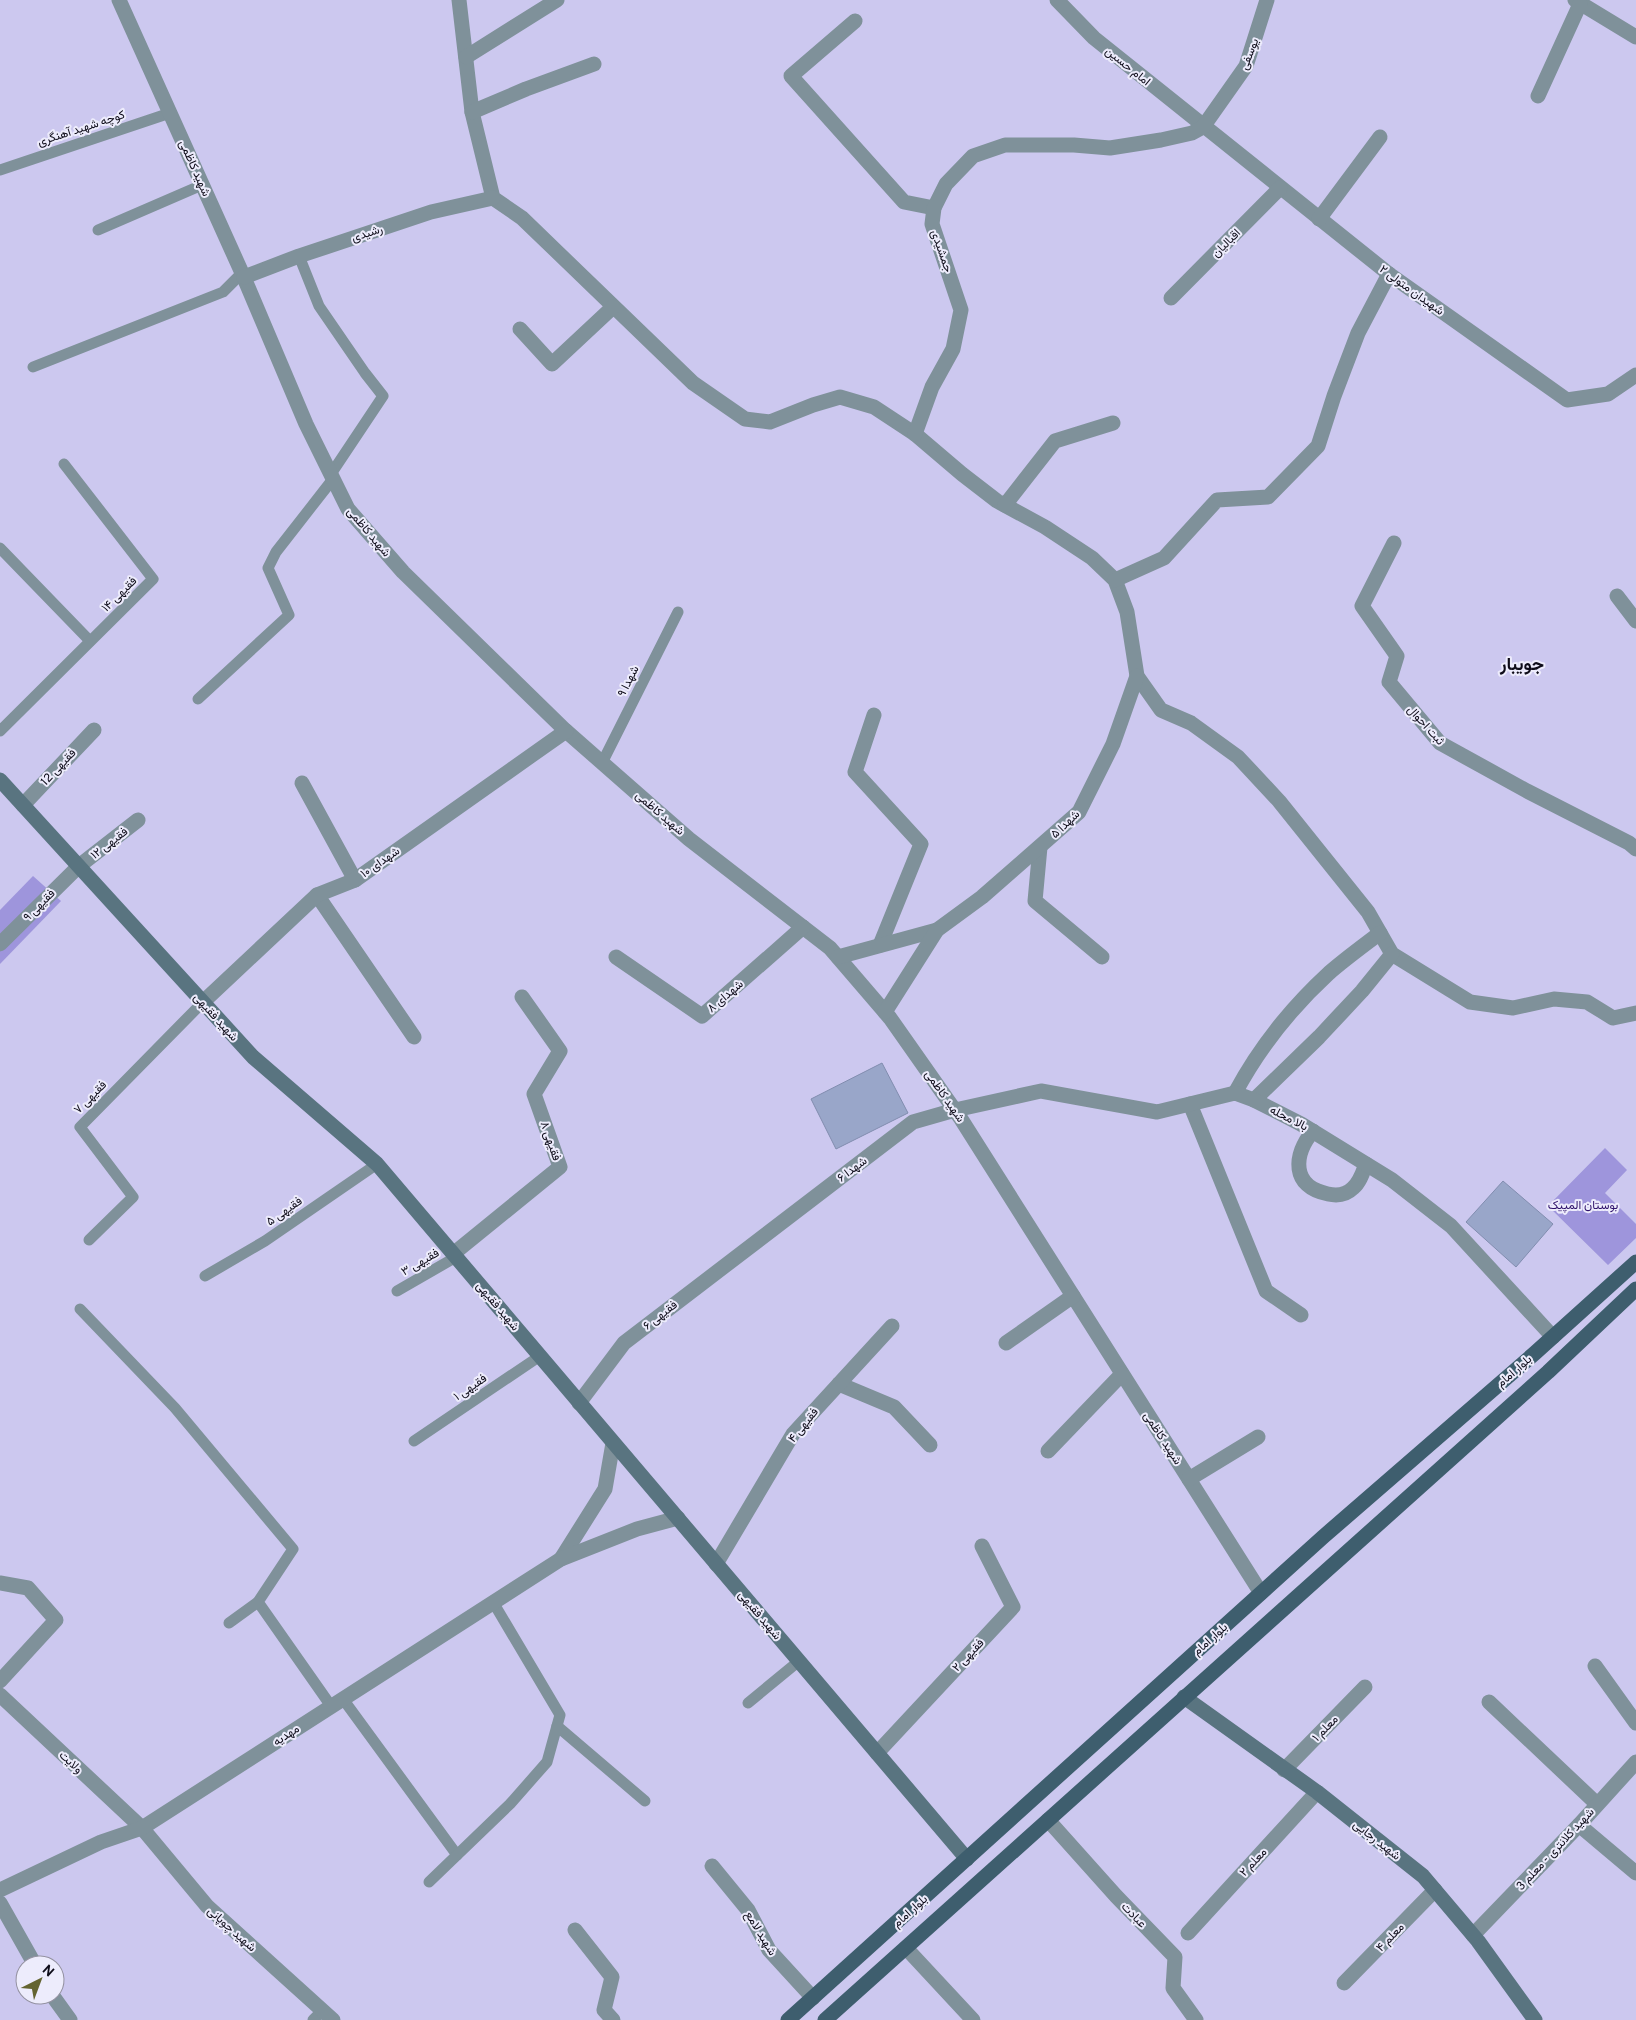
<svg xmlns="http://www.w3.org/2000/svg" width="1636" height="2020" font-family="Overpass,Vazirmatn,sans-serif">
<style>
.green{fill:#9e95dc}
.building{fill:#99a6c9;stroke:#818daf}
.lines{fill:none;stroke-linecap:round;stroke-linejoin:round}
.lane{stroke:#7f919a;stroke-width:11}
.street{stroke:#7f919a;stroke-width:15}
.secondary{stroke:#597480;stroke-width:15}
.primary{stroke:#3e5e6e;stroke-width:15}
.labels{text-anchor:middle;stroke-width:4;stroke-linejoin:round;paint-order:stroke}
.street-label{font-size:12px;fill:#0e0c19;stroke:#edecfc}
.park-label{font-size:12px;fill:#2d1069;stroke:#edecfc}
.district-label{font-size:18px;font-weight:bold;fill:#0e0c19;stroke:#edecfc}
</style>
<rect width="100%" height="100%" fill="#ccc8ef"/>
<g class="green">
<polygon points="33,876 61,901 0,964 0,910"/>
<polygon points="1605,1148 1627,1170 1605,1193 1636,1224 1636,1238 1608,1265 1548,1206"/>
</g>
<g class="building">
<polygon points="882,1063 908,1113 836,1149 811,1099"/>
<polygon points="1503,1181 1553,1224 1516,1267 1466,1222"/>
</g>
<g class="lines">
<g class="lane">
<polyline points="0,170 170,113"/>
<polyline points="98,230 202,185"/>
<polyline points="299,256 319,306 365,373 383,396 331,474"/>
<polyline points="33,367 223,292 242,273"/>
<polyline points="0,548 90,641"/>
<polyline points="198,699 289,615 268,568 276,552 333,479"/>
<polyline points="0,731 153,579 64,464"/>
<polyline points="602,763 678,612"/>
<polyline points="89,1240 133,1197 80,1127 203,1002"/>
<polyline points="205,1276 265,1241 377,1164"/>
<polyline points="397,1291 456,1257"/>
<polyline points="80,1309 175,1408 293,1549 258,1602 331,1706"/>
<polyline points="414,1441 540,1356"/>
<polyline points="229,1623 258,1602"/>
<polyline points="343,1699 457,1855"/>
<polyline points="748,1703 799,1661"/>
<polyline points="557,1726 645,1801"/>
<polyline points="429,1882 510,1804 547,1762 560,1715 493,1602"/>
<polyline points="313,2020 322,2011"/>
</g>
<g class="street">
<polyline points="119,0 242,273 306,424 348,509 403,572 566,731 689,839 830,948 890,1018 961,1119 1261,1593"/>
<polyline points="459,0 472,112 493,198 522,218 693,383 745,419 770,422 813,405 840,397 874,407 915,434 962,474 997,501 1045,527 1092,558 1115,580 1127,612 1137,676 1161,710 1191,723 1238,757 1279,801 1368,912 1392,954 1470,1002 1513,1008 1554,999 1587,1002 1613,1018 1636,1013"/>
<polyline points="1057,0 1094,38 1389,274 1567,400 1608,394 1636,375"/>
<polyline points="1575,0 1636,37"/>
<polyline points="855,21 791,76 904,202 934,208"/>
<polyline points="466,57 557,0"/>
<polyline points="1538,96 1580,4"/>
<polyline points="472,112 526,89 594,64"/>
<polyline points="1319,219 1380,137"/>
<polyline points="244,277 299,256 431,212 493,198"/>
<polyline points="1171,298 1280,188"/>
<polyline points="520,329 552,364 613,307"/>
<polyline points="915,434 932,387 953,349 961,310 932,224 934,208 946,184 973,156 1005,145 1074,145 1110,148 1161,140 1192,133 1203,127 1246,66 1267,0"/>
<polyline points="1005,505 1055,441 1113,423"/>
<polyline points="1394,543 1362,606 1397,656 1389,682 1440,743 1527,791 1629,843 1636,849"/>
<polyline points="1115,580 1164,558 1217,500 1268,497 1318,446 1334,396 1358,333 1389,274"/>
<polyline points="1617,596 1636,621"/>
<polyline points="874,715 855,772 921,844 880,945"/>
<polyline points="302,783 355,880"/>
<polyline points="23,805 94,730"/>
<polyline points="1040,847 1035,901 1102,957"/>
<polyline points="317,895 414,1037"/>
<polyline points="0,944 79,866 138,820"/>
<polyline points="616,957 702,1016 803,927"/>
<polyline points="838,957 937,930"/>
<polyline points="203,1002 317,895 355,880 566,731"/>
<polyline points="885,1012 937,930 982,897 1079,812 1113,744 1137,676"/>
<path d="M1235,1093c24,-45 56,-85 94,-120 16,-14 34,-27 51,-40"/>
<polyline points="1254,1100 1319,1037 1362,991 1392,954"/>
<polyline points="1190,1104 1266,1291 1301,1315"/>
<path d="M1313,1131c-20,24 -22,56 15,63 9,2 18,1 25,-6 7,-6 10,-16 13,-24"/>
<polyline points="453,1254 560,1167 534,1094 560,1051 522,997"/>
<polyline points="1006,1343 1073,1296"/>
<polyline points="839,1384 894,1407 930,1445"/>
<polyline points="579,1403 624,1343 913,1122 955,1110 1041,1091 1157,1112 1235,1093 1254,1100 1301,1124 1392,1180 1451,1226 1553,1337"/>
<polyline points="1048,1451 1122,1374"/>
<polyline points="1189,1479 1258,1437"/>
<polyline points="561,1559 605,1489 613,1443"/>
<polyline points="716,1564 793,1434 892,1326"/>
<polyline points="0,1583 28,1588 56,1620 0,1681"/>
<polyline points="1595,1666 1636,1723"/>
<polyline points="0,1695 142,1828 207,1906 333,2020"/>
<polyline points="1489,1702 1597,1804"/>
<polyline points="877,1753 1013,1607 982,1546"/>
<polyline points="1284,1770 1365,1687"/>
<polyline points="1048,1820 1116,1896 1175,1957 1173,1988 1196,2020"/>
<polyline points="1579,1825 1636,1873"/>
<polyline points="712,1866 748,1910 769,1950 813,1998"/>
<polyline points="0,1890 101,1842 142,1828 561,1559 637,1529 678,1518"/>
<polyline points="0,1903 35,1965"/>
<polyline points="575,1930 612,1977 604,2010 613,2020"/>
<polyline points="1188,1933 1317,1792"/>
<polyline points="1473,1935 1579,1825 1636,1762"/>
<polyline points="906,1948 973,2020"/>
<polyline points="1344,1983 1435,1890"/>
<polyline points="52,1995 70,2020"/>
</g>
<g class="secondary">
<polyline points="0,780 253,1057 377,1164 967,1859"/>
<polyline points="1184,1697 1317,1792 1423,1876 1478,1941 1535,2020"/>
</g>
<g class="primary">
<polyline points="788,2020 1323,1537 1535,1353 1636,1262"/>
<polyline points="825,2020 1548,1372 1636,1289"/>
</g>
</g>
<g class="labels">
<g class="street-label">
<text transform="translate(1249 54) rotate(-69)" y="4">یوسفی</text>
<text transform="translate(1128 66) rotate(39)" y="4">امام حسین</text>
<text transform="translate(81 128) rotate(-18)" y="4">کوچه شهید آهنگری</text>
<text transform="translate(195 168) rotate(66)" y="4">شهید کاظمی</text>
<text transform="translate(367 233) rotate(-18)" y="4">رشیدی</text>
<text transform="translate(1226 243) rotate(-45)" y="4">اقبالیان</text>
<text transform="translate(942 251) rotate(71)" y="4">جمشیدی</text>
<text transform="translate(1412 290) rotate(36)" y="4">شهیدان متولی ۲</text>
<text transform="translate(369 532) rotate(50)" y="4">شهید کاظمی</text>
<text transform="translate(119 594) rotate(-45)" y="4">فقیهی ۱۴</text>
<text transform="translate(628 681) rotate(-63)" y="4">شهدا ۹</text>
<text transform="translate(1426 725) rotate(48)" y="4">ثبت احوال</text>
<text transform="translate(58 767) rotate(-47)" y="4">فقیهی 12</text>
<text transform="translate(660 813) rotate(41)" y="4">شهید کاظمی</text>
<text transform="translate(1065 824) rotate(-44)" y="4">شهدا ۵</text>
<text transform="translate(109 843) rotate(-38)" y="4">فقیهی ۱۲</text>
<text transform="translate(380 862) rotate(-35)" y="4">شهدای ۱۰</text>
<text transform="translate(39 905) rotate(-45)" y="4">فقیهی ۹</text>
<text transform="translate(725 996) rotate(-41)" y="4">شهدای ۸</text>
<text transform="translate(216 1017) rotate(48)" y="4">شهید فقیهی</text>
<text transform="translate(945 1096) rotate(55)" y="4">شهید کاظمی</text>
<text transform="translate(90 1097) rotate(-45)" y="4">فقیهی ۷</text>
<text transform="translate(1289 1118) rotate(27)" y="4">بالا محله</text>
<text transform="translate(551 1141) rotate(71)" y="4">فقیهی ۸</text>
<text transform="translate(852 1169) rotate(-37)" y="4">شهدا ۶</text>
<text transform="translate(284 1211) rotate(-35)" y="4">فقیهی ۵</text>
<text transform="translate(420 1262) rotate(-30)" y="4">فقیهی ۳</text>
<text transform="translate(498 1306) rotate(50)" y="4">شهید فقیهی</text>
<text transform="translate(660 1315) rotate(-38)" y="4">فقیهی ۶</text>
<text transform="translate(1514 1371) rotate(-41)" y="4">بلوار امام</text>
<text transform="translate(470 1387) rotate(-34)" y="4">فقیهی ۱</text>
<text transform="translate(803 1425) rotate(-51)" y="4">فقیهی ۴</text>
<text transform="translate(1163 1438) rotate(57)" y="4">شهید کاظمی</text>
<text transform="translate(760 1615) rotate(50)" y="4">شهید فقیهی</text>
<text transform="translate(1210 1639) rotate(-42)" y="4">بلوار امام</text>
<text transform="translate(968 1655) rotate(-47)" y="4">فقیهی ۲</text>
<text transform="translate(1325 1728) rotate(-46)" y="4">معلم ۱</text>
<text transform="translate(286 1735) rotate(-33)" y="4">مهدیه</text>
<text transform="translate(71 1762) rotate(43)" y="4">ولایت</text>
<text transform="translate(1377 1840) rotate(38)" y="4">شهید رجایی</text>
<text transform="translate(1555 1849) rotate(-47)" y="4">شهید کلانتری - معلم 3</text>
<text transform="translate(1253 1862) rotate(-47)" y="4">معلم ۲</text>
<text transform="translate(910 1911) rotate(-42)" y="4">بلوار امام</text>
<text transform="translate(1134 1915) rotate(46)" y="4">عبادت</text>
<text transform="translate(232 1929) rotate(42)" y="4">شهید چوپانی</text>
<text transform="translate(761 1933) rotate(59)" y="4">شهید لامع</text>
<text transform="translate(1390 1937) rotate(-46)" y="4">معلم ۴</text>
</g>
<g class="park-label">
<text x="1583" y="1209">بوستان المپیک</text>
</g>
<g class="district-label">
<text x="1522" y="670">جویبار</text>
</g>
</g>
<g transform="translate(40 1980) rotate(42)"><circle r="24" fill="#edecfc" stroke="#9492a1"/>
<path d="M0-4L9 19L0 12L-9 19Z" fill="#646431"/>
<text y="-8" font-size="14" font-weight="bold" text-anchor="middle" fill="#0e0c19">N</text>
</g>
</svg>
